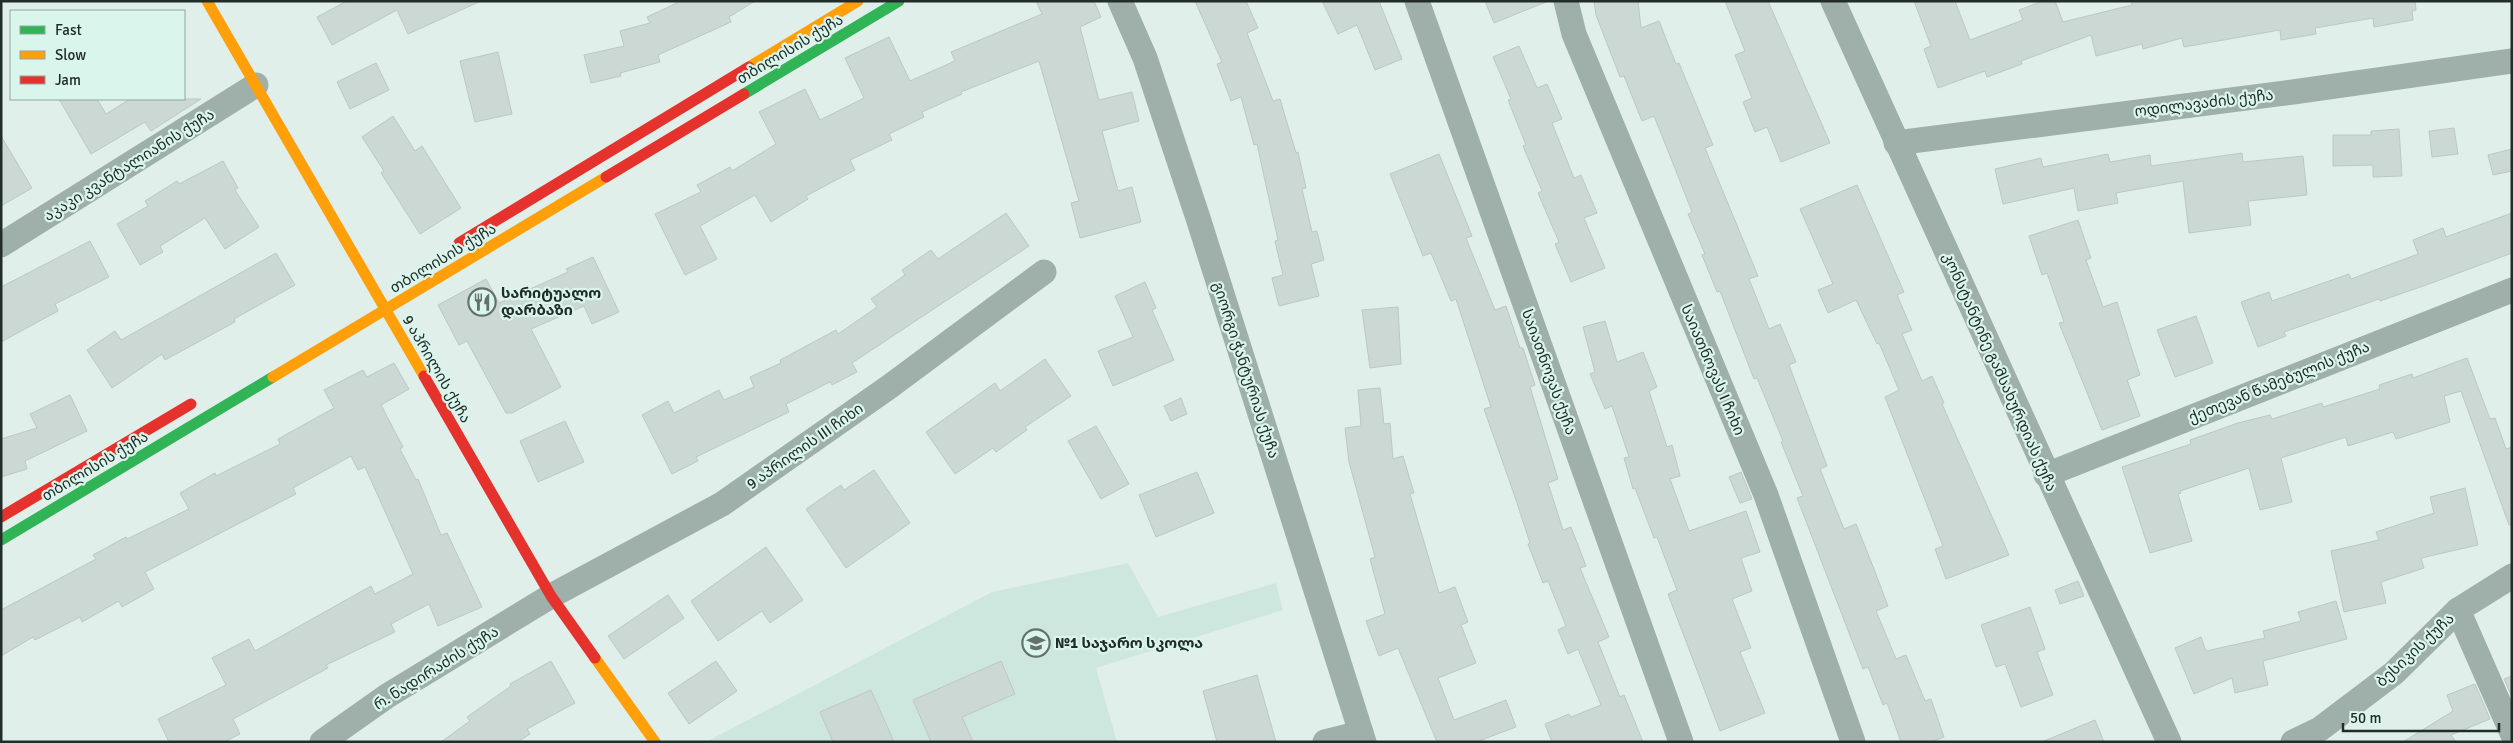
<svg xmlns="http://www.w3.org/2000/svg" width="2513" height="743" font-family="Signika,'Noto Sans Georgian',sans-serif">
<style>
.built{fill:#cee7de}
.building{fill:#cbd8d3;stroke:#bcc8c4}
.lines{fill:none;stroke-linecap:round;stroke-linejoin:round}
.street{stroke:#9fafaa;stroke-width:25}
.fast{stroke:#30b455;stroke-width:11}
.slow{stroke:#ff9f0a;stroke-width:11}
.jam{stroke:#e5322d;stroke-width:11}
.labels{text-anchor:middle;stroke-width:4.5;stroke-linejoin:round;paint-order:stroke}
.street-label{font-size:15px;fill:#222c29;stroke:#daf5eb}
.poi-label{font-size:15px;font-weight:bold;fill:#222c29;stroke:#daf5eb;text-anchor:start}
</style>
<rect width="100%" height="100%" fill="#e0efea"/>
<polygon class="built" points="1128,563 1158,617 1276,583 1283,610 1096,668 1117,742 706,742 992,592"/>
<g class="building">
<polygon points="347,1 481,1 408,34 397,10 332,45 317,17"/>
<polygon points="681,1 755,1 729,17 731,22 658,55 660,62 620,73 621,76 591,83 584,55 624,46 620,31 650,23 647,17"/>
<polygon points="1036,1 1094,1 1101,17 1080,27 1099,100 1132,92 1139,121 1102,131 1118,191 1132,187 1141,222 1080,238 1071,203 1079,201 1039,61 961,92 962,94 922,112 924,117 889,134 892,140 850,160 855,170 806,196 808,199 771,222 755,195 700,226 717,259 685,275 655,214 701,192 697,185 730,167 732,171 776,144 759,112 805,89 820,120 864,98 845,58 889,37 910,81 955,61 951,52 1042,14"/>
<polygon points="1195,1 1246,1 1258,28 1247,33 1273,101 1280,99 1296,153 1298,152 1306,188 1302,189 1312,232 1317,231 1324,260 1311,264 1319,296 1279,306 1272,278 1283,275 1275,241 1278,240 1257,144 1254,145 1241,97 1231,101 1217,64 1222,62"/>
<polygon points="1322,1 1379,1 1402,59 1375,70 1357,25 1338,34"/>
<polygon points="1485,1 1546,1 1546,2 1494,23"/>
<polygon points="1594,1 1638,1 1641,28 1659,21 1676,64 1679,63 1713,145 1705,148 1758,276 1749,279 1769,329 1780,324 1796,362 1789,365 1827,466 1820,469 1844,529 1856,524 1872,564 1888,606 1876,611 1896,659 1906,655 1925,701 1931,699 1944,737 1931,742 1901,742 1887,703 1883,705 1868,667 1863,669 1797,498 1803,496 1781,442 1783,441 1757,378 1754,379 1720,291 1717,292 1702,255 1705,254 1688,214 1692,212 1676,171 1654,116 1642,121 1624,76 1620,77 1596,15"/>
<polygon points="1725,1 1768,1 1830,143 1781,162 1767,127 1755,132 1743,102 1752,98 1735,55 1745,51"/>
<polygon points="1914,1 1955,1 1970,40 2023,20 2019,10 2043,1 2055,1 2063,22 2132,5 2131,1 2415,1 2416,10 2412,11 2413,20 2374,27 2373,18 2315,28 2316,34 2281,40 2280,30 2184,47 2182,38 2143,49 2142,44 2096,56 2091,35 2021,61 2022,64 1987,77 1985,71 1938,88 1924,49 1931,46"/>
<polygon points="1519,46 1537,88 1547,84 1562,119 1552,123 1574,178 1581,175 1597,213 1584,218 1605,268 1571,282 1555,244 1559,242 1538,193 1542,191 1523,146 1526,145 1508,100 1511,99 1493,57"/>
<polygon points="498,52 512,114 475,122 460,61"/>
<polygon points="376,63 389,90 350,109 337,82"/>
<polygon points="59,99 97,99 106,114 130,99 201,99 151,131 145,122 91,154"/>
<polygon points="393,116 415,151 422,146 461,208 420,234 381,173 384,171 362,137"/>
<polygon points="2454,128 2458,154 2432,157 2429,131"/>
<polygon points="2399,129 2402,176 2373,177 2373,165 2333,166 2333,135 2371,135 2371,131"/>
<polygon points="1,136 32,188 1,206"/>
<polygon points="2512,149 2512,171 2493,175 2488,155"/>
<polygon points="2242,153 2243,162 2303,156 2307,195 2248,201 2251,225 2189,233 2183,181 2116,193 2118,203 2078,211 2074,188 2003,204 1995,169 2041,158 2043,167 2108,154 2110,162 2150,155 2151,166"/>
<polygon points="1439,154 1472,236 1466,238 1495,310 1506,306 1520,348 1523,348 1535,385 1530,387 1558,479 1548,483 1563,530 1571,527 1586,566 1580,568 1609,637 1598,642 1620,697 1624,695 1643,742 1552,742 1545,724 1569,714 1571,717 1601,705 1578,649 1568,654 1558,630 1566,626 1548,581 1543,583 1528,544 1530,543 1514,494 1484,409 1491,407 1456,299 1451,301 1431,253 1423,256 1390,174"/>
<polygon points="223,161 238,188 235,190 259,227 225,249 205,218 160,246 163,252 140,265 117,224 148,206 145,201 177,181 179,184"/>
<polygon points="1857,185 1904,292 1897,295 1912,330 1902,334 1922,381 1932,376 1944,403 1942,404 2009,555 1946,579 1935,549 1943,546 1885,397 1899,390 1879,343 1877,344 1856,300 1828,313 1818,290 1833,284 1800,209"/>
<polygon points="1006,213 1029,246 852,363 857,372 832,385 830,382 786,404 789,412 696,457 698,461 672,474 642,415 668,401 674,413 719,390 724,400 754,387 750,377 781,363 780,360 836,330 838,334 877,307 871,299 905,275 902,270 931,250 938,259"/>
<polygon points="2512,213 2512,253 2429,284 2380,301 2379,299 2284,332 2286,336 2258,347 2241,302 2269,292 2272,301 2349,274 2351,279 2418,254 2413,240 2443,228 2446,237"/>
<polygon points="2078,220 2091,258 2086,260 2103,307 2117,302 2140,375 2127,380 2140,416 2102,430 2059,323 2064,322 2047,273 2042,275 2029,236"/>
<polygon points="90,241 109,277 55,304 58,311 1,342 1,287"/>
<polygon points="276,253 295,285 234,319 235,322 165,360 162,354 112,388 87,350 115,331 121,340"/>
<polygon points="593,257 619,312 592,324 584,306 531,329 561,387 512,413 506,413 467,341 459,345 438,305 486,279 499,303 568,272 566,269"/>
<polygon points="1145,282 1156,308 1152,310 1174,360 1113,386 1098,351 1133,337 1115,296"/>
<polygon points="1398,307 1401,364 1370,368 1362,310"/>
<polygon points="2196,316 2213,363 2175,377 2157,330"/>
<polygon points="1605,321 1617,362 1643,352 1657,387 1649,391 1667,447 1672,445 1680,476 1670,479 1689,531 1746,511 1760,552 1741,558 1752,591 1732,599 1751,648 1740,652 1765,713 1720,731 1668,594 1677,590 1657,537 1654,538 1635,488 1633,489 1624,458 1629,457 1612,406 1605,409 1590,374 1595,372 1583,327"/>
<polygon points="2467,358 2490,419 2495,418 2506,449 2512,447 2512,525 2509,525 2461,391 2444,396 2450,422 2396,439 2393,432 2348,446 2346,437 2281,458 2292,502 2260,510 2249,468 2180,491 2181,493 2178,494 2192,541 2150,553 2122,467 2191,444 2190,440 2238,423 2270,415 2272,419 2322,403 2323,407 2380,389 2379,385 2412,374 2413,378"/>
<polygon points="1045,359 1071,396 1025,427 1027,430 996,452 993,448 955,474 926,432 995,383 1000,391"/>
<polygon points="394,363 409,389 381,405 403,447 400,449 416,480 418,479 441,535 447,533 482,607 438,626 429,604 391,624 395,632 326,665 328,668 233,719 240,734 224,742 169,742 158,719 226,685 212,658 249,639 255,651 371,586 375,594 413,574 365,467 358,470 351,456 293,488 296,494 145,572 154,589 122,607 119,601 82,622 80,617 35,640 33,637 1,656 1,610 96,559 93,555 126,537 127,539 189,509 180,493 215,473 216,476 280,444 278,439 334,408 324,390 363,370 367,377"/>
<polygon points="1380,388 1384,424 1390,423 1393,459 1403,456 1414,493 1410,494 1439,593 1455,587 1468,622 1461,625 1476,663 1438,678 1454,720 1506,700 1516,727 1476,742 1437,742 1398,648 1379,656 1366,621 1385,614 1370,559 1375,557 1349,462 1345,428 1361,426 1358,390"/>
<polygon points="70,395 87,431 25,461 27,469 1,477 1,439 37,428 30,414"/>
<polygon points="1181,398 1187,414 1171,421 1164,406"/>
<polygon points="565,421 584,462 538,482 520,441"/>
<polygon points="1096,426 1129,484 1101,499 1068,441"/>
<polygon points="874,470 910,523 846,568 806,509 841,485 844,490"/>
<polygon points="1197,472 1214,513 1156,537 1139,495"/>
<polygon points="1741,472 1752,499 1740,503 1729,477"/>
<polygon points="2465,488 2478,545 2421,558 2424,568 2381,582 2386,603 2344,612 2331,551 2379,540 2376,532 2434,513 2430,497"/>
<polygon points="766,547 803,600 770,623 762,611 718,641 691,601"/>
<polygon points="2078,581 2084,596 2060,604 2055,590"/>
<polygon points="668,595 684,618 624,659 608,636"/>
<polygon points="2336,601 2347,639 2263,661 2268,685 2235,693 2232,678 2194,694 2175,648 2201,637 2206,651 2265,638 2263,631 2301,621 2298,612"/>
<polygon points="2030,607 2045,649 2037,652 2053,695 2021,707 2005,664 1996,667 1981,625"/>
<polygon points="551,661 575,703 527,729 530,734 518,742 441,742 470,721 467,717 511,686 510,684"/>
<polygon points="716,661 737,691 689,724 668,693"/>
<polygon points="1001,661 1015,694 962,717 973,742 931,742 913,700"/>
<polygon points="1257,675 1276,742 1217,742 1203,691"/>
<polygon points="2512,676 2512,697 2504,679"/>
<polygon points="2475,684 2490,719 2451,735 2456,742 2403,742 2453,711 2447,695"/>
<polygon points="871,690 894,742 833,742 820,712"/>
<polygon points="2095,720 2104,742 2044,742 2044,741"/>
</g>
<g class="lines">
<g class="street">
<polyline points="1120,1 1145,58 1198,218 1364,742"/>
<polyline points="1417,1 1681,742"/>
<polyline points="1566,1 1574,34 1766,495 1853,742"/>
<polyline points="1833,1 2169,742"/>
<polyline points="1896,143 2293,92 2512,61"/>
<polyline points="1,245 256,85"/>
<polyline points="2046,475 2512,290"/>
<polyline points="2458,610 2512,733"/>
<polyline points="322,742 387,696 551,596 722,504 889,387 1044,272"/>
<polyline points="1325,742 1361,733"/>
<polyline points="2293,742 2320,729 2394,673 2458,610 2512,576"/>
</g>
<g class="fast">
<polyline points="744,94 899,1"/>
<polyline points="1,540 273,377"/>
</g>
<g class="slow">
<polyline points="207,1 424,376"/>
<polyline points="749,67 858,1"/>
<polyline points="273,377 606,177"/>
<polyline points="595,658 655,742"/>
</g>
<g class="jam">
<polyline points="606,177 744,94"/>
<polyline points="459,243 749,67"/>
<polyline points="424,376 551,596 595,658"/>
<polyline points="1,517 191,404"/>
</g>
</g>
<defs>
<g id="restaurant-ring" transform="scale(1.4375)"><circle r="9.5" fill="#daf5eb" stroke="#64706d" stroke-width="1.5"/><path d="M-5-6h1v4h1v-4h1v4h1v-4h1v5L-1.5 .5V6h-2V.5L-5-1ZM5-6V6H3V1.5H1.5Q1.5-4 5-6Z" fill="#64706d"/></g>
<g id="school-ring" transform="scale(1.4375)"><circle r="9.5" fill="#daf5eb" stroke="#64706d" stroke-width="1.5"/><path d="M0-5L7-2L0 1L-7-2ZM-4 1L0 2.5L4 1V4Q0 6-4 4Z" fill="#64706d"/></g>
</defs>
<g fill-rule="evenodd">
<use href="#restaurant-ring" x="482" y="302"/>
<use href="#school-ring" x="1036" y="643"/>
</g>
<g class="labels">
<g class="street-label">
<text transform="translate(790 49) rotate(-31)" y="5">თბილისის ქუჩა</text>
<text transform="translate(2204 103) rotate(-7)" y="5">ოდილავაძის ქუჩა</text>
<text transform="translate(129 165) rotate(-32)" y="5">აკაკი კვანტალიანის ქუჩა</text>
<text transform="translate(443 258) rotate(-31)" y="5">თბილისის ქუჩა</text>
<text transform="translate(437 369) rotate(60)" y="5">9 აპრილის ქუჩა</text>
<text transform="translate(1246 370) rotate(72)" y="5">გიორგი ჭანტურიას ქუჩა</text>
<text transform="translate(1713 370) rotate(67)" y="5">საიათნოვას I ჩიხი</text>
<text transform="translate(1549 372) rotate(70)" y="5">საიათნოვას ქუჩა</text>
<text transform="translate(2000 372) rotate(66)" y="5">კონსტანტინე გამსახურდიას ქუჩა</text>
<text transform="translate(2279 382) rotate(-22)" y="5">ქეთევან წამებულის ქუჩა</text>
<text transform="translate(805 446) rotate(-35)" y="5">9 აპრილის III ჩიხი</text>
<text transform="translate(95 466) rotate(-31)" y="5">თბილისის ქუჩა</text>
<text transform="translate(2415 650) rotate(-43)" y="5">ბესიკის ქუჩა</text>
<text transform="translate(436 668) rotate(-32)" y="5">რ. ნადირაძის ქუჩა</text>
</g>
<g class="poi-label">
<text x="501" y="298">სარიტუალო<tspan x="501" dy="17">დარბაზი</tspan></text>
<text x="1055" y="648">№1 საჯარო სკოლა</text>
</g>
</g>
<rect width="2513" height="743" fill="none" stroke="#222c29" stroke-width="5"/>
<rect x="10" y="10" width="175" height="90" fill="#daf5eb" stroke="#90a59d"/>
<rect x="20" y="26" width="25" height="8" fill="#30b455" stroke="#90a59d"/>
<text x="55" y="35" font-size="15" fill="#222c29">Fast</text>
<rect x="20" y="51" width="25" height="8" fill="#ff9f0a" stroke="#90a59d"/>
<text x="55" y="60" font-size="15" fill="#222c29">Slow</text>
<rect x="20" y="76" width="25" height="8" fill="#e5322d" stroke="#90a59d"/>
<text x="55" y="85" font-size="15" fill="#222c29">Jam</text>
<path d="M2343 723v8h156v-8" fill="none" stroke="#222c29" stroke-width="2.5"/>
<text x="2350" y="723" font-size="15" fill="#222c29" stroke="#daf5eb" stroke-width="4" paint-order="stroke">50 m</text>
</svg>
